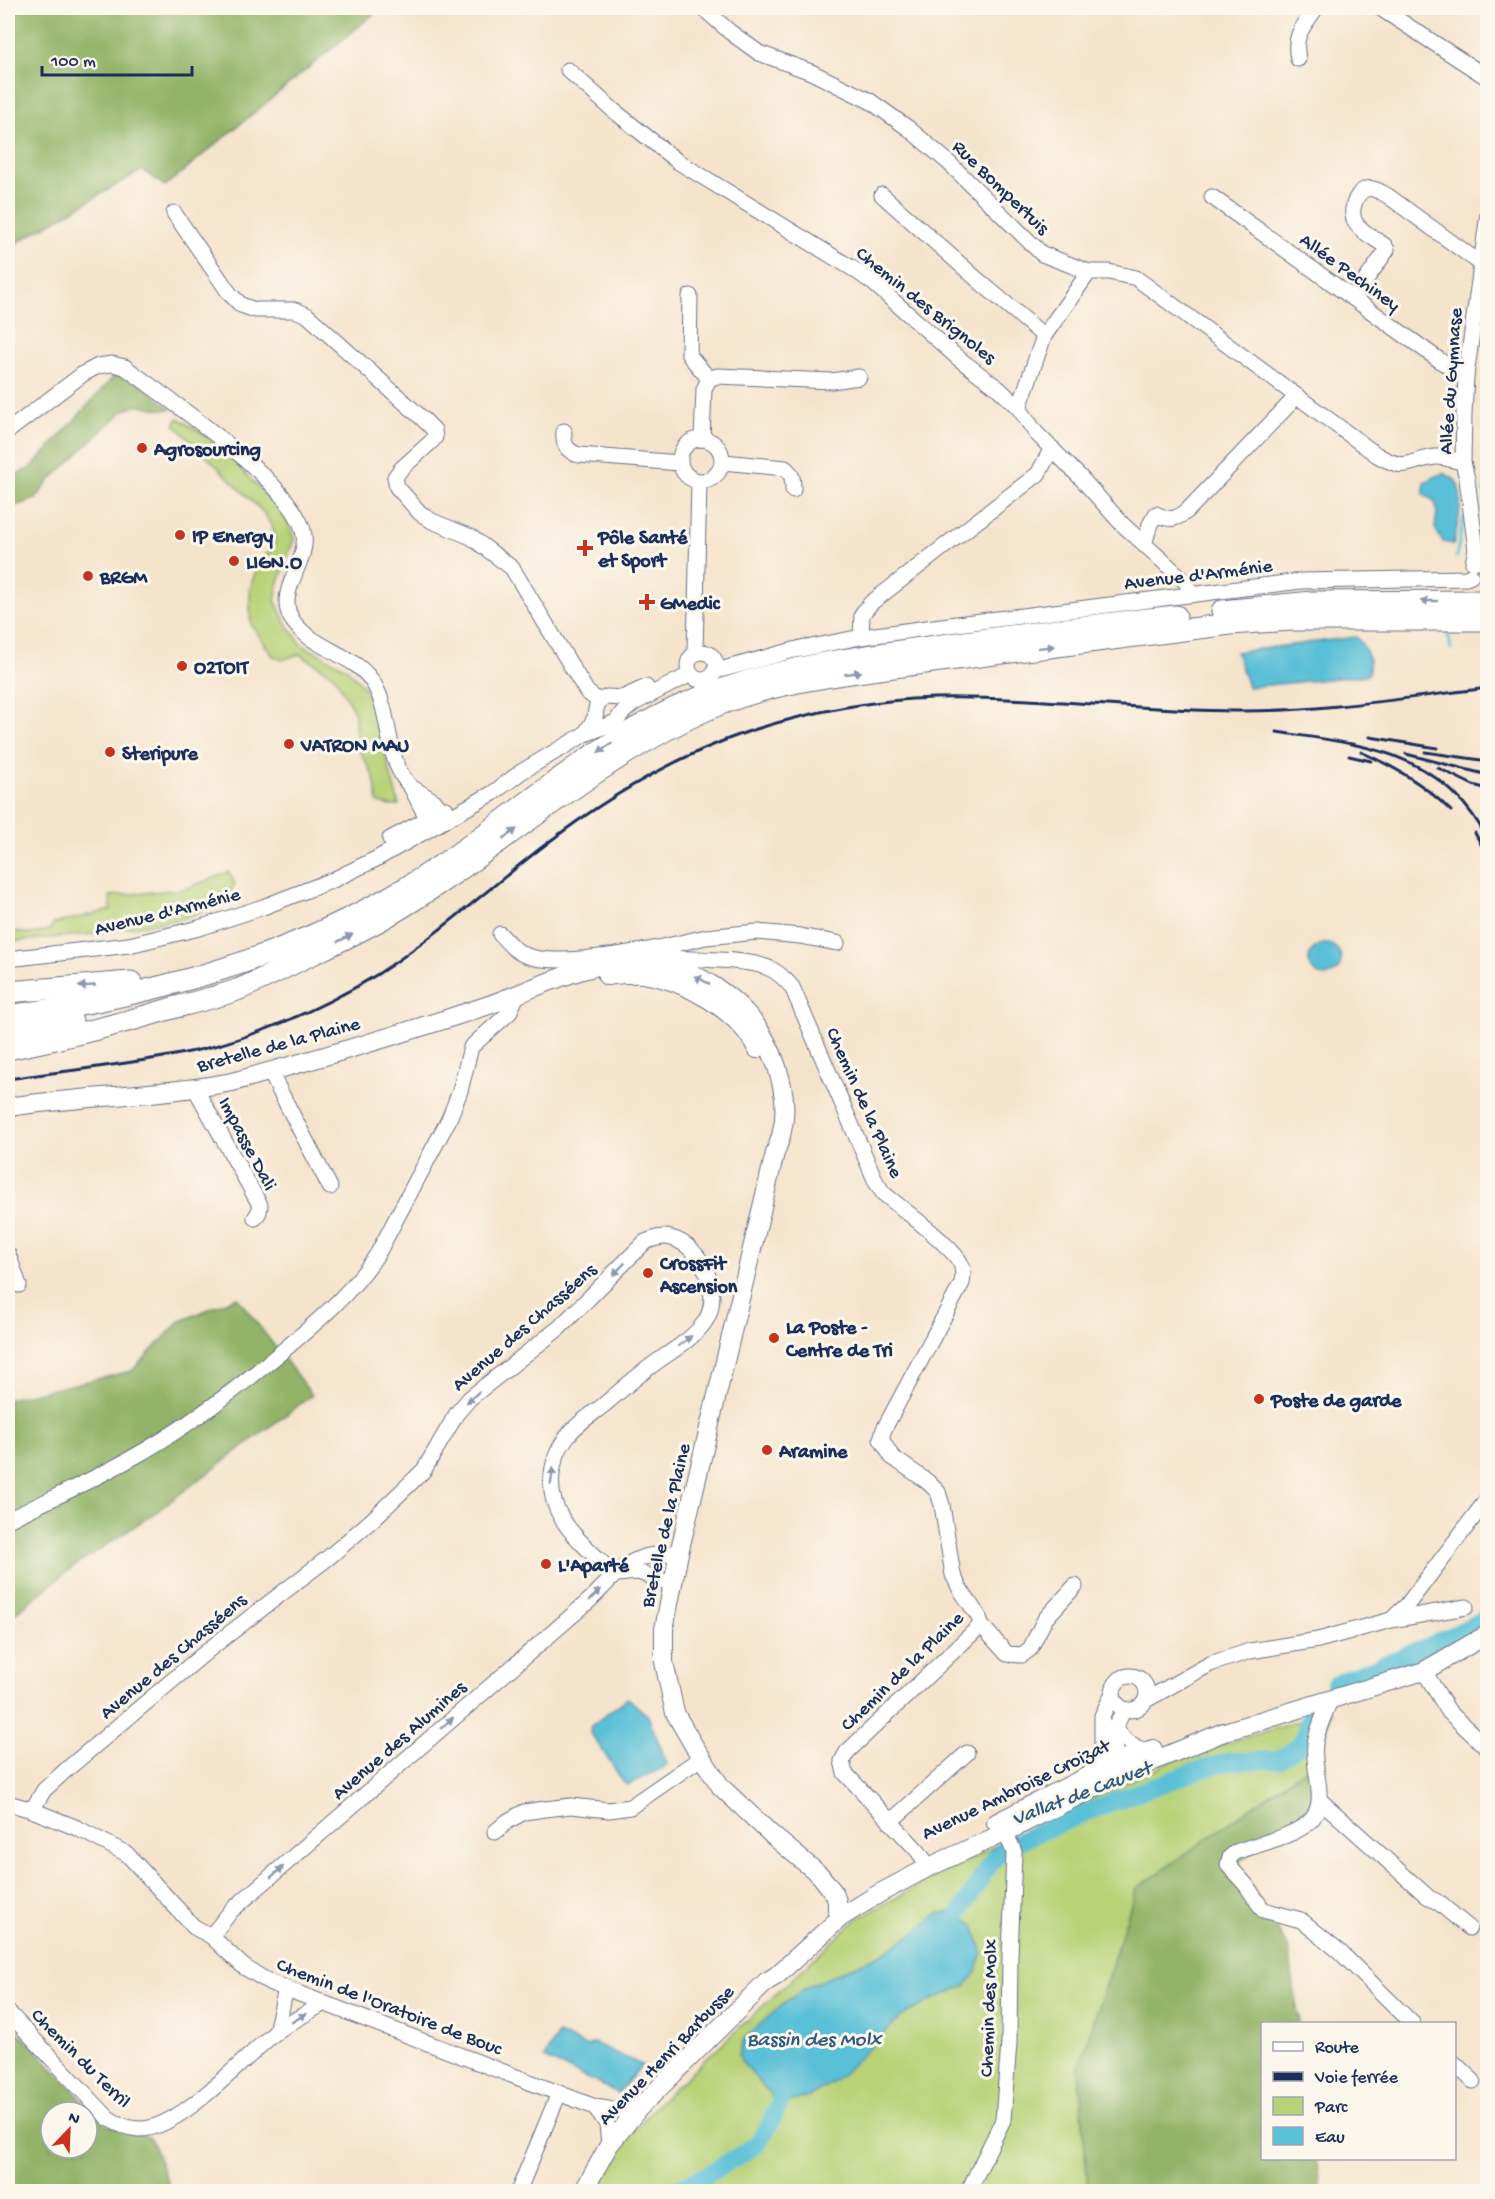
<svg xmlns="http://www.w3.org/2000/svg" width="1495" height="2199" font-family="'Gochi Hand',sans-serif">
<style>
.green{fill:#b8d277;stroke:#6a806a;stroke-width:1.5}
.forest{fill:#92b468;stroke:#567263;stroke-width:1.5;fill-rule:evenodd}
.water{fill:#5ac0d7;stroke:#3a789a;stroke-width:1.5}
.lines{fill:none;stroke-linecap:round;stroke-linejoin:round}
.stream{stroke:#5ac0d7;stroke-width:3}
.river{stroke:#5ac0d7;stroke-width:18}
.minor-casing{stroke:#676e84;stroke-width:17}
.major-casing{stroke:#676e84;stroke-width:20}
.highway-casing{stroke:#676e84;stroke-width:23}
.minor{stroke:#fff;stroke-width:15}
.major{stroke:#fff;stroke-width:18}
.highway{stroke:#fff;stroke-width:21}
.rail{stroke:#1b2f5e;stroke-width:3}
.oneway{fill:#8d97ae}
.poi-dot{fill:#c8321e;stroke:#fbf7ec;stroke-width:2}
.labels{text-anchor:middle;stroke-width:6;stroke-linejoin:round;paint-order:stroke}
.street-label{font-size:20px;fill:#1b2f5e;stroke:#fbf7ec}
.poi-label{font-size:20px;font-weight:bold;fill:#1b2f5e;stroke:#fbf7ec;text-anchor:start}
.water-label{font-size:21px;font-style:italic;fill:#2e5a82;stroke:#fbf7ec}
</style>
<rect width="100%" height="100%" fill="#fbf7ec"/>
<filter id="ink" filterUnits="userSpaceOnUse"><feTurbulence type="fractalNoise" baseFrequency=".0167" numOctaves="2"/><feDisplacementMap in="SourceGraphic" scale="12" xChannelSelector="R" yChannelSelector="G"/><feConvolveMatrix kernelMatrix="1 2 1 2 8 2 1 2 1" color-interpolation-filters="sRGB"/></filter>
<filter id="wash" filterUnits="userSpaceOnUse"><feTurbulence type="fractalNoise" baseFrequency=".008" numOctaves="4" result="noise"/><feDisplacementMap in="SourceGraphic" scale="24" xChannelSelector="R" yChannelSelector="G"/><feGaussianBlur stdDeviation="1.35" result="paint"/><feColorMatrix in="noise" values="0 0 0 0 0 0 0 0 0 0 0 0 0 0 0 0 0 1.4 0 .05"/><feComposite in="paint" operator="in"/></filter>
<g filter="url(#wash)">
<rect width="100%" height="100%" fill="#f5e4cc"/>
<g class="green">
<polygon points="178,418 214,441 286,516 294,539 278,585 275,600 286,623 302,645 345,667 362,684 371,702 399,805 391,806 378,803 374,777 356,744 355,713 334,675 299,654 282,660 273,656 251,624 250,614 250,588 256,570 275,542 273,528 264,513 178,428 175,424"/>
<path d="M229,872l6,12 -3,5v10l-47,19 -93,16 -84,8v-14c14,8 29,7 43,1l2,-5 58,-14 -1,-14 75,-7z"/>
<polygon points="1331,1711 1318,1760 1136,1889 1079,2068 1088,2191 596,2192 602,2170 659,2102 858,1918 1023,1831 1175,1759"/>
</g>
<g class="forest">
<polygon points="21,8 381,8 165,186 142,170 8,248 8,19"/>
<path d="M116,374h12l43,35c-21,4 -26,-12 -50,4l-74,70 -11,16 -28,9v-29l24,-12z"/>
<polygon points="237,1297 312,1395 156,1512 69,1570 8,1619 8,1399 132,1371 179,1322"/>
<polygon points="1318,1760 1327,1799 1237,1863 1289,1949 1299,2023 1262,2024 1262,2158 1316,2159 1321,2191 1088,2191 1079,2068 1136,1889"/>
<path d="M8,2021l98,104 44,12 20,51 5,3h-167zM51,2112h36v36h-36z"/>
</g>
<g class="water">
<path d="M1443,473c5,3 13,5 15,12 6,13 -1,44 -5,59l-10,-2 -8,-14 2,-16 -2,-11 -11,-6v-13z"/>
<path d="M1356,637c10,11 16,22 12,38l-120,12 -12,-35z"/>
<circle cx="1325" cy="960" r="16"/>
<polygon points="628,1698 648,1716 667,1763 665,1767 627,1785 624,1783 590,1732 591,1726"/>
<polygon points="956,1912 974,1925 982,1951 977,1970 966,1986 936,1998 902,2016 834,2082 809,2096 779,2105 741,2061 739,2054 744,2039 785,2002 809,1986 880,1955 916,1932 938,1913"/>
<polygon points="558,2034 586,2046 594,2043 642,2065 618,2093 544,2058"/>
</g>
<g class="lines">
<g class="stream">
<polyline points="1488,467 1484,491 1488,499"/>
<polyline points="1456,557 1464,517"/>
<polyline points="1448,633 1451,649"/>
</g>
<g class="river">
<polyline points="1335,1684 1441,1641 1483,1620 1488,1615"/>
<polyline points="947,1934 990,1864 1007,1846 1117,1800 1205,1768 1232,1761 1279,1760 1300,1745 1311,1716"/>
<polyline points="678,2192 680,2187 705,2176 756,2145 770,2124 788,2085"/>
</g>
</g>
</g>
<g filter="url(#ink)">
<g class="lines">
<g class="minor-casing">
<g id="minor">
<path d="M703,8l27,24 29,21 52,19 59,29 38,27 40,34 94,92 47,18h20l27,6 241,177c32,18 28,6 58,2 8,-1 19,4 28,5"/>
<polyline points="1380,8 1488,78"/>
<path d="M1298,59c-5,-24 5,-32 18,-51"/>
<polyline points="568,70 613,110 677,161 855,270 872,282 958,358 999,389 1019,408 1036,433 1080,477 1122,524 1187,583 1190,594"/>
<polyline points="882,195 979,281 1044,336"/>
<polyline points="1212,197 1442,362 1466,377"/>
<polyline points="174,213 230,294 241,305 255,310 295,310 307,315 423,419 434,430 435,437 432,441 401,469 395,477 397,487 420,513 432,521 471,537 512,568 587,692 599,701"/>
<polyline points="690,296 689,355 709,379"/>
<path d="M1353,298l34,-48 -2,-4c-9,-7 -24,-14 -30,-24 -5,-9 -1,-28 11,-33 7,-2 15,3 22,7l92,67"/>
<polyline points="1019,408 1044,336 1089,272"/>
<path d="M8,431l75,-57 15,-8 14,-2 13,3c42,32 172,118 179,168 4,28 -28,56 -13,83 19,32 67,35 84,68 17,31 10,75 36,101"/>
<path d="M564,431c-1,13 2,20 15,24l101,8"/>
<circle cx="701" cy="460" r="21"/>
<polyline points="702,439 704,389 709,379 717,376 832,381 859,377"/>
<path d="M723,462l62,6c8,6 8,13 8,22"/>
<path d="M1144,545l6,-21 6,-10c14,7 19,6 31,-3l110,-115"/>
<polyline points="1476,550 1488,569"/>
<polyline points="1473,563 1476,550 1467,479 1463,462 1464,413 1466,377 1488,214"/>
<polyline points="861,637 862,614 871,603 1038,474 1052,448"/>
<polyline points="796,650 861,637 949,625 1301,581 1466,578 1471,576"/>
<polyline points="695,651 699,482"/>
<circle cx="702" cy="666" r="14"/>
<polyline points="716,671 805,647"/>
<polyline points="585,734 595,718 596,709 599,701 607,697 622,698 646,687"/>
<polyline points="431,826 411,787 434,801 448,818"/>
<polyline points="390,839 446,809"/>
<path d="M500,934c8,9 15,17 25,21 26,12 99,-1 129,-6"/>
<polyline points="654,958 654,949 706,937 757,932 800,936 837,943"/>
<path d="M659,958c27,1 90,0 112,11 8,4 15,11 21,18l84,195 7,11c18,15 70,53 78,71 3,7 2,12 1,19l-78,146 -3,10 11,18 36,25 10,10 4,13 11,70 7,14 19,28 2,8 26,29 15,1 8,-6 15,-30 30,-33"/>
<polyline points="8,959 129,945 199,928 263,907 333,880 376,859 493,793 521,772 585,734 616,722 622,713 634,703 691,674"/>
<polyline points="270,1072 330,1187"/>
<polyline points="195,1088 260,1205 259,1212 255,1218"/>
<polyline points="8,1254 19,1285"/>
<path d="M8,1520c40,-20 83,-39 122,-61 53,-29 103,-67 149,-105 36,-30 74,-62 99,-101l71,-134 11,-28 11,-44 38,-34 8,-18"/>
<polyline points="617,1574 638,1572 672,1584"/>
<polyline points="1391,1620 1466,1607"/>
<polyline points="1424,1671 1449,1712 1488,1749"/>
<circle cx="1130" cy="1693" r="17"/>
<polyline points="1146,1700 1210,1664 1250,1651 1318,1640 1391,1620 1407,1605 1488,1498"/>
<path d="M1330,1700c-5,14 -13,29 -15,44 -4,26 16,60 -7,79 -16,14 -51,21 -72,29l-6,5 -2,8 18,20 17,25 38,10 38,31 74,73"/>
<polyline points="1114,1727 1125,1740 1144,1752"/>
<path d="M1121,1771c-9,-28 -12,-35 3,-61"/>
<polyline points="1104,1779 1102,1755 1102,1716 1112,1695"/>
<polyline points="1321,1801 1427,1896 1439,1903 1469,1928"/>
<polyline points="8,1803 32,1810 77,1828 127,1854 194,1927 211,1936 244,1967 271,1983 595,2107 614,2110 639,2108"/>
<path d="M32,1810l12,-20 22,-20 146,-123 117,-90 43,-37 52,-50 33,-57 13,-15 89,-70 86,-86c8,-3 17,-7 26,-4 32,8 53,58 33,85 -13,18 -36,30 -53,43 -16,12 -31,25 -46,38 -11,9 -26,18 -35,29 -20,23 -25,58 -9,84 13,22 35,39 53,57"/>
<polyline points="890,1822 967,1753"/>
<polyline points="495,1832 508,1821 524,1812 545,1809 571,1806 609,1810 630,1807 701,1758"/>
<polyline points="929,1867 918,1851 845,1773 842,1761 847,1752 981,1625"/>
<path d="M211,1936l21,-26 358,-310c16,-15 30,-35 51,-42 11,-4 26,-4 38,-5"/>
<path d="M8,2012l100,106c9,6 19,10 30,11 40,3 106,-72 137,-96 14,-11 32,-19 47,-29"/>
<polyline points="276,2032 286,1989"/>
<polyline points="1454,2063 1473,2081"/>
<polyline points="595,2107 607,2124 609,2145"/>
<polyline points="518,2192 559,2093"/>
<polyline points="968,2192 1003,2120 1009,2043 1010,1957 1014,1852 1001,1822"/>
</g>
</g>
<g class="major-casing">
<g id="major">
<path d="M607,976c13,-2 25,-3 37,-2 41,6 95,37 113,75"/>
<path d="M8,1107c74,-11 150,-11 224,-25 85,-23 170,-48 254,-76 50,-17 101,-46 156,-45 43,1 95,34 118,70 17,26 30,68 22,100 -1,7 -4,14 -7,22l-96,400 -15,76v33l11,51 19,33 27,41 51,48 48,40 14,18 3,8v9"/>
<polyline points="996,1823 1117,1761 1153,1749"/>
<polyline points="583,2192 609,2145 639,2108 767,1981 776,1976 841,1917 880,1893 929,1867 1006,1832 1122,1774 1224,1732 1424,1671 1488,1634"/>
</g>
</g>
<g class="highway-casing">
<g id="highway">
<polyline points="1222,611 1312,602 1488,601"/>
<polyline points="8,992 131,982"/>
<path d="M8,1016c141,-20 275,-55 399,-129 92,-55 170,-134 268,-179 87,-40 181,-51 275,-64 75,-10 150,-20 226,-28"/>
<polyline points="8,1032 72,1020"/>
<path d="M8,1049c56,-11 113,-25 168,-42 20,-5 41,-10 61,-17 20,-8 41,-19 61,-29 29,-14 58,-27 86,-43 113,-65 209,-159 329,-211 52,-22 110,-30 165,-38l352,-45 62,-4h196"/>
</g>
</g>
<use href="#minor" class="minor"/>
<use href="#major" class="major"/>
<use href="#highway" class="highway"/>
<g class="rail">
<path d="M1277,732c87,13 166,19 211,108"/>
<polyline points="1370,737 1437,748"/>
<path d="M1361,752c34,15 63,32 90,59"/>
<polyline points="1425,752 1488,761"/>
<polyline points="1406,754 1488,775"/>
<polyline points="1349,756 1371,761"/>
<polyline points="1438,768 1473,785 1488,789"/>
<polyline points="1475,833 1488,857"/>
<path d="M8,1079c57,-8 115,-14 172,-25 65,-12 142,-45 198,-80 57,-37 109,-84 163,-126 63,-49 131,-90 206,-116 61,-20 123,-32 187,-34 100,-2 201,12 301,13 85,1 169,-13 253,-23"/>
</g>
</g>
<defs><path id="oneway-solid" d="M-6-.8H1V-3.2L6.5 0L1 3.2V.8H-6Z" transform="scale(1.5)"/></defs>
<g class="oneway">
<use href="#oneway-solid" transform="translate(1429 601) rotate(-180)"/>
<use href="#oneway-solid" transform="translate(1046 647) rotate(-7)"/>
<use href="#oneway-solid" transform="translate(853 673) rotate(-9)"/>
<use href="#oneway-solid" transform="translate(605 748) rotate(146)"/>
<use href="#oneway-solid" transform="translate(510 834) rotate(-36)"/>
<use href="#oneway-solid" transform="translate(345 938) rotate(-27)"/>
<use href="#oneway-solid" transform="translate(702 980) rotate(-152)"/>
<use href="#oneway-solid" transform="translate(87 986) rotate(175)"/>
<use href="#oneway-solid" transform="translate(619 1269) rotate(134)"/>
<use href="#oneway-solid" transform="translate(685 1341) rotate(-38)"/>
<use href="#oneway-solid" transform="translate(473 1397) rotate(138)"/>
<use href="#oneway-solid" transform="translate(552 1476) rotate(-81)"/>
<use href="#oneway-solid" transform="translate(595 1595) rotate(-43)"/>
<use href="#oneway-solid" transform="translate(447 1723) rotate(-41)"/>
<use href="#oneway-solid" transform="translate(277 1872) rotate(-41)"/>
<use href="#oneway-solid" transform="translate(299 2018) rotate(-31)"/>
</g>
</g>
<g class="poi-dot">
<circle cx="142" cy="448" r="6"/>
<circle cx="180" cy="535" r="6"/>
<path d="M582 539h6v6h6v6h-6v6h-6v-6h-6v-6h6z"/>
<circle cx="234" cy="561" r="6"/>
<circle cx="88" cy="576" r="6"/>
<path d="M644 593h6v6h6v6h-6v6h-6v-6h-6v-6h6z"/>
<circle cx="182" cy="666" r="6"/>
<circle cx="289" cy="744" r="6"/>
<circle cx="110" cy="752" r="6"/>
<circle cx="648" cy="1273" r="6"/>
<circle cx="774" cy="1338" r="6"/>
<circle cx="1259" cy="1399" r="6"/>
<circle cx="767" cy="1450" r="6"/>
<circle cx="546" cy="1564" r="6"/>
</g>
<g class="labels">
<g class="street-label">
<text transform="translate(1002 186) rotate(44)" y="7">Rue Bompertuis</text>
<text transform="translate(1351 271) rotate(36)" y="7">Allée Pechiney</text>
<text transform="translate(927 304) rotate(39)" y="7">Chemin des Brignoles</text>
<text transform="translate(1449 381) rotate(-86)" y="7">Allée du Gymnase</text>
<text transform="translate(1198 573) rotate(-7)" y="7">Avenue d'Arménie</text>
<text transform="translate(167 910) rotate(-14)" y="7">Avenue d'Arménie</text>
<text transform="translate(278 1043) rotate(-15)" y="7">Bretelle de la Plaine</text>
<text transform="translate(866 1102) rotate(66)" y="7">Chemin de la Plaine</text>
<text transform="translate(249 1143) rotate(62)" y="7">Impasse Dali</text>
<text transform="translate(523 1326) rotate(-41)" y="7">Avenue des Chasséens</text>
<text transform="translate(664 1525) rotate(-77)" y="7">Bretelle de la Plaine</text>
<text transform="translate(172 1655) rotate(-40)" y="7">Avenue des Chasséens</text>
<text transform="translate(901 1670) rotate(-44)" y="7">Chemin de la Plaine</text>
<text transform="translate(398 1739) rotate(-41)" y="7">Avenue des Alumines</text>
<text transform="translate(1015 1788) rotate(-26)" y="7">Avenue Ambroise Croizat</text>
<text transform="translate(390 2005) rotate(21)" y="7">Chemin de l'Oratoire de Bouc</text>
<text transform="translate(987 2008) rotate(-88)" y="7">Chemin des Molx</text>
<text transform="translate(665 2054) rotate(-46)" y="7">Avenue Henri Barbusse</text>
<text transform="translate(82 2057) rotate(45)" y="7">Chemin du Terril</text>
</g>
<g class="poi-label">
<text x="154" y="455">Agrosourcing</text>
<text x="192" y="542">IP Energy</text>
<text x="598" y="543">Pôle Santé<tspan x="598" dy="23">et Sport</tspan></text>
<text x="246" y="568">LIGN.O</text>
<text x="100" y="583">BRGM</text>
<text x="660" y="609">GMedic</text>
<text x="194" y="673">O2TOIT</text>
<text x="301" y="751">VATRON MAU</text>
<text x="122" y="759">Steripure</text>
<text x="660" y="1269">CrossFit<tspan x="660" dy="23">Ascension</tspan></text>
<text x="786" y="1333">La Poste -<tspan x="786" dy="23">Centre de Tri</tspan></text>
<text x="1271" y="1406">Poste de garde</text>
<text x="779" y="1457">Aramine</text>
<text x="558" y="1571">L'Aparté</text>
</g>
<g class="water-label">
<text transform="translate(1081 1792) rotate(-21)" y="7">Vallat de Cauvet</text>
<text x="814" y="2045">Bassin des Molx</text>
</g>
</g>
<rect width="1495" height="2199" fill="none" stroke="#fbf7ec" stroke-width="30"/>
<rect x="1261" y="2022" width="195" height="138" fill="#fbf7ec" stroke="#a1a7b3" stroke-width="1.5"/>
<rect x="1273" y="2042" width="30" height="9" fill="#ffffff" stroke="#a1a7b3" stroke-width="1.5"/>
<text x="1315" y="2052" font-size="18" fill="#1b2f5e">Route</text>
<rect x="1273" y="2072" width="30" height="9" fill="#1b2f5e" stroke="#a1a7b3" stroke-width="1.5"/>
<text x="1315" y="2082" font-size="18" fill="#1b2f5e">Voie ferrée</text>
<rect x="1273" y="2097" width="30" height="18" fill="#b8d277" stroke="#a1a7b3" stroke-width="1.5"/>
<text x="1315" y="2112" font-size="18" fill="#1b2f5e">Parc</text>
<rect x="1273" y="2127" width="30" height="18" fill="#5ac0d7" stroke="#a1a7b3" stroke-width="1.5"/>
<text x="1315" y="2142" font-size="18" fill="#1b2f5e">Eau</text>
<g transform="translate(69 2130) rotate(23)"><circle r="28" fill="#fbf7ec" stroke="#a1a7b3" stroke-width="1.5"/>
<path d="M0-4.5L10 22L0 15L-10 22Z" fill="#c8321e"/>
<text y="-9" font-size="16" font-weight="bold" text-anchor="middle" fill="#1b2f5e">N</text>
</g>
<path d="M42 66v9h150v-9" fill="none" stroke="#1b2f5e" stroke-width="3"/>
<text x="51" y="66" font-size="18" fill="#1b2f5e" stroke="#fbf7ec" stroke-width="4.5" paint-order="stroke">100 m</text>
</svg>
